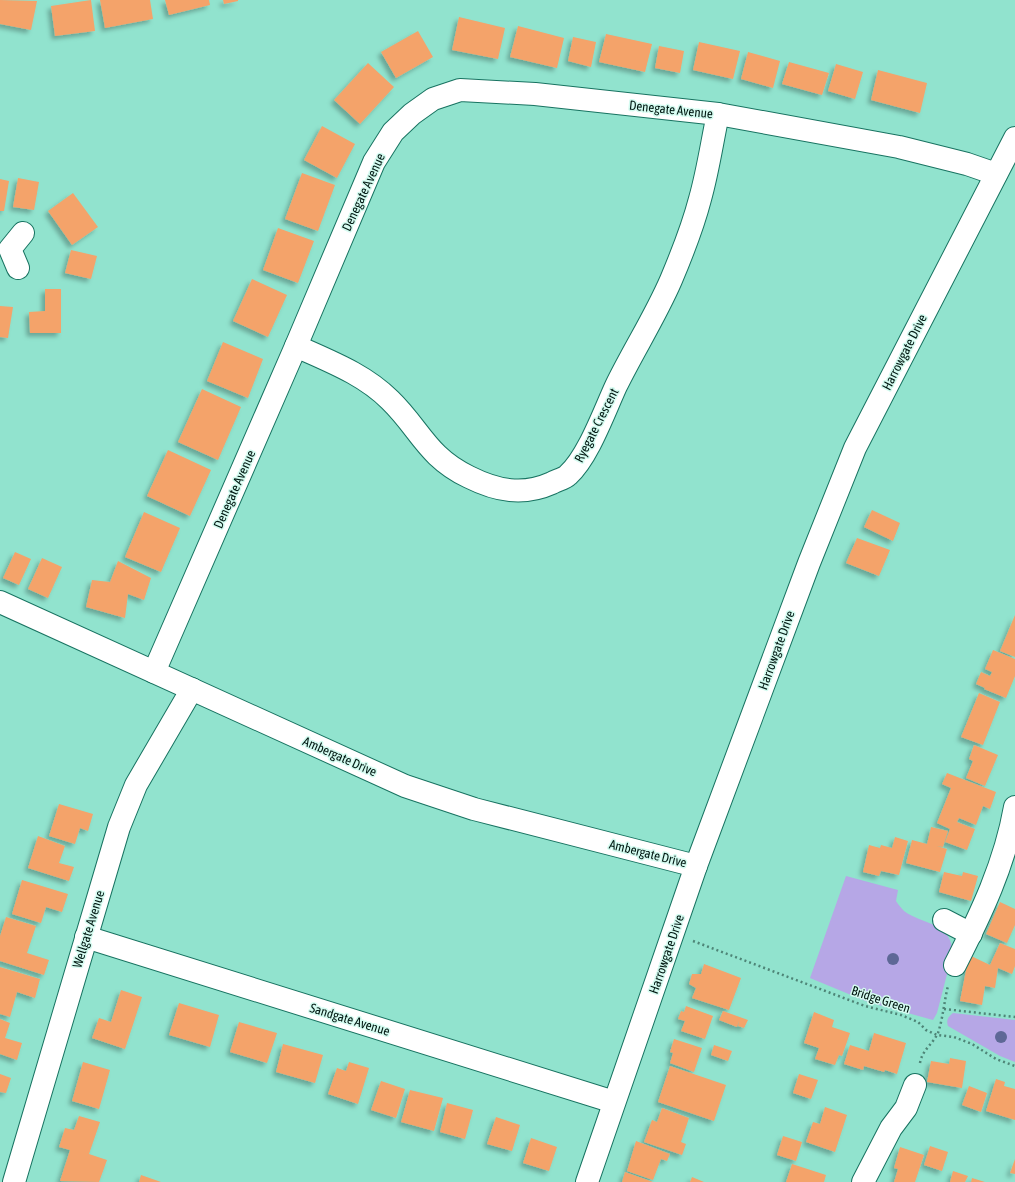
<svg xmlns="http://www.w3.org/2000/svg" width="1015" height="1182" font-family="'Asap Condensed',sans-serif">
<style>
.green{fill:#b6a7e6}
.building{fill:#f4a36a;filter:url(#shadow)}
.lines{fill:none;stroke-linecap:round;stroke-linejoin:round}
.minor-casing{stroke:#187361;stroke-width:24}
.path{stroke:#4e8577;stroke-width:2.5;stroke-dasharray:2 3;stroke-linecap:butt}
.minor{stroke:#fff;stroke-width:22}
.tree{fill:#5e6896}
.labels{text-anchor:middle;stroke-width:3;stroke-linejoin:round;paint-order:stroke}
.street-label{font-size:13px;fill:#001711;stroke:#d4fbf0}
</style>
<defs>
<filter id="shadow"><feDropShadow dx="-3.5" dy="3.5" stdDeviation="2" flood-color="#0004"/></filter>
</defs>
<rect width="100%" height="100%" fill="#91e3ce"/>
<g class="green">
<path d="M846,876l52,14 -2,11c2,3 5,7 8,10 19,14 45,10 49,40l-16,62 -4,7 -65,-18 -58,-24z"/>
<path d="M953,1013l62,7v42l-15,-6 -52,-30c-2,-6 0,-9 5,-13z"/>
</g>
<g class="building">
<polygon points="0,0 37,1 31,30 0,24"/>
<polygon points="91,0 95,31 55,36 51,6"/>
<polygon points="100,0 150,0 153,19 105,28"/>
<polygon points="165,0 209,0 210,5 169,15"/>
<polygon points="223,0 238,0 238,1 224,4"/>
<polygon points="459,17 505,28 498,59 452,50"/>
<polygon points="518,26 564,38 557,68 510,57"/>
<polygon points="418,31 433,57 396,78 381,52"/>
<polygon points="606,34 652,44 645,72 599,62"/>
<polygon points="573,37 596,42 591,67 568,61"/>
<polygon points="699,42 740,51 733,79 693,70"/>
<polygon points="659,46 684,51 680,73 655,68"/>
<polygon points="748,52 780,61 773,88 741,79"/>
<polygon points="789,62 829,73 822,95 782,84"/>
<polygon points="368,63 394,87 360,124 334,100"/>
<polygon points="836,64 863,72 855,99 828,91"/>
<polygon points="878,70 927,83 920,113 871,100"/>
<polygon points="322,126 355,144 337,178 304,160"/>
<polygon points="302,173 335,185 318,231 285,219"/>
<polygon points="18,178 39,182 34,210 13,207"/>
<polygon points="0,179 9,181 4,211 0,211"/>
<polygon points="73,193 98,227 72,245 48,211"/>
<polygon points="278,228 314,241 298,283 263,270"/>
<polygon points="71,250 97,256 91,279 65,273"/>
<polygon points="252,279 287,295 268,337 233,321"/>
<polygon points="45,289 61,289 61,333 30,333 29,312 45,311"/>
<polygon points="0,306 13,307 8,338 0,337"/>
<polygon points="223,342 263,359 248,398 207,381"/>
<polygon points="202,389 241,407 218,460 178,442"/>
<polygon points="168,450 211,470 190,516 147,496"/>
<polygon points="872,510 900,523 893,541 864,527"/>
<polygon points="144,512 180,528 161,572 125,557"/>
<polygon points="857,538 890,550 879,576 846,563"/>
<polygon points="15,552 31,559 19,585 3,578"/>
<polygon points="42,558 62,567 48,598 28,589"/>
<polygon points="118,561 151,578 144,600 128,594 125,618 86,607 92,580 110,582"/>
<polygon points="1015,615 1015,657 1000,651"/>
<polygon points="993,650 1015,659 1015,676 1006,698 984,689 985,688 976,684 981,672 990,676 992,672 985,669"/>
<polygon points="979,693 1000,702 983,745 961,737"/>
<polygon points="974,745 998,755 985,786 966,778 973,761 969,759"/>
<polygon points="947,773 996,792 990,809 983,806 976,825 959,818 957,822 975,829 967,850 945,842 950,829 937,823 951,788 942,784"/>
<polygon points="59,804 93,814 88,831 80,828 75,844 49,836"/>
<polygon points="931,827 948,831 943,847 937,846 947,849 940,872 906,863 912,840 927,844"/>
<polygon points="38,836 65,846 59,863 74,867 69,881 28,868"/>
<polygon points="895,837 908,841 899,875 881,871 879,876 863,872 869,845 880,848 881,845 892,848"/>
<polygon points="944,872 962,876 963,872 978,876 971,901 939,892"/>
<polygon points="22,880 68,894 62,912 46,907 41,923 12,914"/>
<polygon points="1000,902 1015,909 1015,925 1007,943 986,934"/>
<polygon points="6,917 36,926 27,953 49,960 44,975 0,961 0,936"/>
<polygon points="1000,943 1015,949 1015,966 1012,974 998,968 995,988 985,986 982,1005 960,1001 969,955 990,965"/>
<polygon points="704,964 741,978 729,1010 692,998 696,988 689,984 692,974 701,974"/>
<polygon points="0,967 40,979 35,998 17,992 10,1017 0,1014"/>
<polygon points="121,990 142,997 125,1049 92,1038 99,1018 111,1022"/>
<polygon points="179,1003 219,1015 210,1047 169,1035"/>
<polygon points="686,1006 713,1016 705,1039 681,1031 685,1021 678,1019 681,1011 684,1012"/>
<polygon points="723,1011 748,1020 744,1028 738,1026 739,1021 737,1027 719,1020"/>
<polygon points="814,1012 834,1020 832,1027 850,1033 842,1056 839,1055 835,1065 815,1059 819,1048 804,1043"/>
<polygon points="0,1019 10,1023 5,1038 22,1043 17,1060 0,1054"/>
<polygon points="239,1022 277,1033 267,1063 230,1052"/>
<polygon points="874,1033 906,1043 897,1074 885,1070 884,1072 864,1066 863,1070 844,1064 850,1045 869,1051"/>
<polygon points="674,1039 702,1048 694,1072 670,1063 673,1053 670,1052"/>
<polygon points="283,1044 323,1055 315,1083 276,1072"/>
<polygon points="714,1045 732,1051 728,1061 711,1055"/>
<polygon points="950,1058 966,1061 962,1088 927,1082 931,1061 949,1064"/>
<polygon points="83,1062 110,1070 99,1109 72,1101"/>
<polygon points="349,1062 369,1068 358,1104 328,1094 337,1068 346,1071"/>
<polygon points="670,1066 726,1085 714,1121 658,1102"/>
<polygon points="0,1074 11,1078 6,1093 0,1092"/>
<polygon points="799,1074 818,1080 811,1099 793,1093"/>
<polygon points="996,1079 1005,1082 1004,1086 1015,1089 1015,1120 986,1111"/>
<polygon points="381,1081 405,1089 396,1118 371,1110"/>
<polygon points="969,1086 987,1093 981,1112 962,1105"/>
<polygon points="410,1090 443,1098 434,1131 401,1122"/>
<polygon points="447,1103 473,1110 465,1139 440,1132"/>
<polygon points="825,1107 847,1115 835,1152 806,1142 813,1122 820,1124"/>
<polygon points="662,1108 689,1118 681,1142 686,1144 682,1155 644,1142 652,1120 657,1122"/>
<polygon points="79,1116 100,1122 89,1154 107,1160 99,1182 60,1181 70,1150 59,1147 65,1128 74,1130"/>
<polygon points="496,1117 520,1125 512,1151 487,1144"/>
<polygon points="783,1136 802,1142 796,1161 777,1155"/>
<polygon points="531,1138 557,1147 549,1171 523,1163"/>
<polygon points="636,1141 670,1154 667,1161 661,1159 653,1180 627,1171"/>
<polygon points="930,1146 948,1152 942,1171 924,1165"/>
<polygon points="900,1147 924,1155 915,1182 894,1182 898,1169 894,1168"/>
<polygon points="1015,1159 1015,1174 1010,1173"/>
<polygon points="792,1164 826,1175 824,1182 786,1182"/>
<polygon points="953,1171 968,1176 965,1182 950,1182"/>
<polygon points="625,1172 653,1182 622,1182"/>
<polygon points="141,1175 161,1182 139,1182"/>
<polygon points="692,1177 704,1182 690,1182"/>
<polygon points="972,1178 985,1182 971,1182"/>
</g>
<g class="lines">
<g class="minor-casing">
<g id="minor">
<polyline points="18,268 10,249 23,233"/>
<path d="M296,346c33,15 68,28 94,54 30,29 37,57 79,77 28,14 54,19 83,6 5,-3 12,-4 16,-8 20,-18 36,-63 48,-89 17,-35 39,-69 55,-106 11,-26 22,-54 29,-81 8,-28 12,-57 18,-85"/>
<polyline points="0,602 405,786 474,809 696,866"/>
<polyline points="154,672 296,346 374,162 393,132 412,114 433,99 460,90 535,94 718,114 899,147 967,164 996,174"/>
<polyline points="944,920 971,934"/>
<polyline points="86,937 614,1102"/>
<path d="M955,965c26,-51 50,-101 60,-158"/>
<polyline points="14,1182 119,827 136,785 192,689"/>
<polyline points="587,1182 696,866 809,563 855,448 1015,138"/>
<polyline points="863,1182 891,1128 906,1108 915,1085"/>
</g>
</g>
<g class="path">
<polyline points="693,941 865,1006 901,1015 918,1022 926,1030 937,1035 954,1037 972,1044 996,1059 1015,1066"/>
<polyline points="944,1009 1015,1017"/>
<path d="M920,1063c2,-13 13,-19 18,-30 5,-15 6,-31 10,-47"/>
</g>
<use href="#minor" class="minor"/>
</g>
<g class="tree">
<circle cx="893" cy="959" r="6"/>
<circle cx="1001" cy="1037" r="6"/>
</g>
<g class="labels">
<g class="street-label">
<text transform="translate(671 109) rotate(6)" y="5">Denegate Avenue</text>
<text transform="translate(363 192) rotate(-65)" y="5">Denegate Avenue</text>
<text transform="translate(904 352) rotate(-63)" y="5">Harrowgate Drive</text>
<text transform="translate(596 425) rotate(-63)" y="5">Ryegate Crescent</text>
<text transform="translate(234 489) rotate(-66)" y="5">Denegate Avenue</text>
<text transform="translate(776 650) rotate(-70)" y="5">Harrowgate Drive</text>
<text transform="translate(340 756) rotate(24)" y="5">Ambergate Drive</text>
<text transform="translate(648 853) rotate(14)" y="5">Ambergate Drive</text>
<text transform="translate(88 929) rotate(-73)" y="5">Wellgate Avenue</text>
<text transform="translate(666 954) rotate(-71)" y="5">Harrowgate Drive</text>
<text transform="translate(881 999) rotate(18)" y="5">Bridge Green</text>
<text transform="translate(350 1019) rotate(17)" y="5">Sandgate Avenue</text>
</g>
</g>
</svg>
